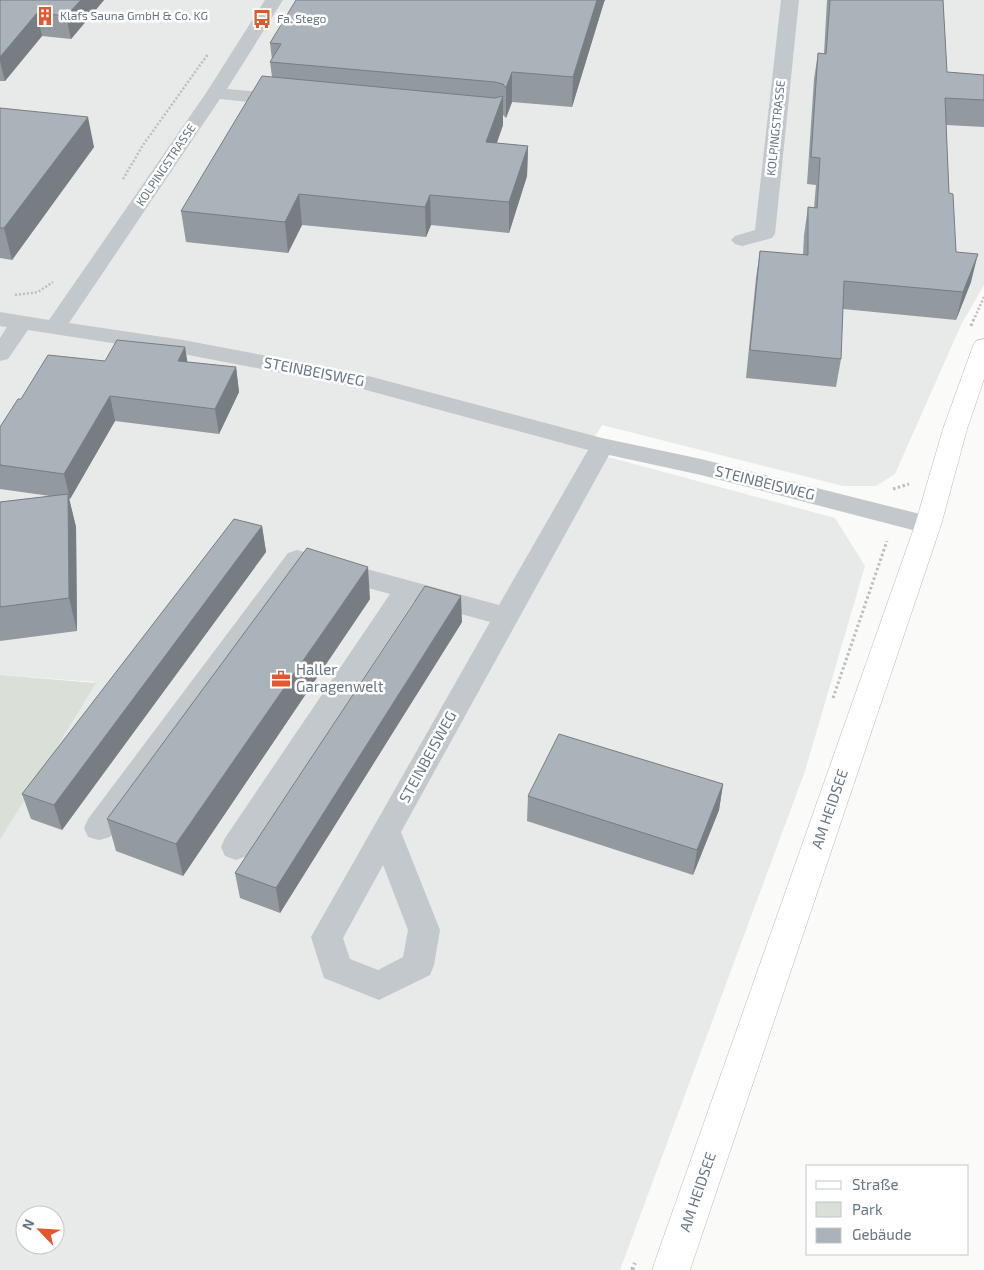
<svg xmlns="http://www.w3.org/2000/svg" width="984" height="1270" font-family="'Exo 2',sans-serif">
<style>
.built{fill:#e8e9e9;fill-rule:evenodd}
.green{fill:#dadfd7}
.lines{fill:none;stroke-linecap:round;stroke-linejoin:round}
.major-casing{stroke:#b5babe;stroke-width:1}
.path-far2{stroke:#bbbfc2;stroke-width:2.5;stroke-dasharray:2 2;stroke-linecap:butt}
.path-far1{stroke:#bbbfc2;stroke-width:3;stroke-dasharray:2.5 2.5;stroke-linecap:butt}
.path{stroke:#bbbfc2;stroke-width:4;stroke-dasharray:3 3;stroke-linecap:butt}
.minor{fill:#c3c8cc;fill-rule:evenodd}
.major{fill:#fff;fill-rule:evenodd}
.wall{fill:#929a9f}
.shaded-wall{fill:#777d82}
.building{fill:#aab3b9;stroke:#777d82}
.labels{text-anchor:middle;stroke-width:5;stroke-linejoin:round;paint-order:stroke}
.far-poi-label{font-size:12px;fill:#657683;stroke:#fff;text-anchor:start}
.far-street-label{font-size:12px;fill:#657683;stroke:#fff}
.street-label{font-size:15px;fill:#657683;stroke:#fff}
.poi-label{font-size:15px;fill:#657683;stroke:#fff;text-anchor:start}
</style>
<rect width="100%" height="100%" fill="#fafaf8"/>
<path class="built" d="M0,0h984v285l-23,40 -66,149 -19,12h-33l-241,-61 -16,26 249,67 30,48 -60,205 -185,499h-620v-430l95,-158 -95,-7zM25,1215h30v30h-30z"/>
<polygon class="green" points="0,675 96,683 0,840"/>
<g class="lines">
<g class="major-casing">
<polygon id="major" points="984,339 984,379 967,429 941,525 690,1270 652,1270 915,525 943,429 973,346 976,341"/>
</g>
<g class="path-far2">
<polyline points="123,179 143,145 208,54"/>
<polyline points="15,295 38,292 53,282"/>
<polyline points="975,317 984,297"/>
</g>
<g class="path-far1">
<polyline points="971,326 975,316"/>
<polyline points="893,489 909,484"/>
<polyline points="833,698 887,541"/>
</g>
<polyline class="path" points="632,1270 635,1263"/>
<g class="minor">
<path d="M265,0h18l-56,89 60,5 7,2 2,4 -2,4 -7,2 -67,-7 -151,224 114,17 174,33 245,65 99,21 227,57 9,3 4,6 -4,6 -9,3 -227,-59 -92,-20 -208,377 39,98 -6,35 -4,10 -51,25 -55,-22 -13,-41 179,-315 -76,-21 -167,255 -11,4 -11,-4 -4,-9 4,-9 165,-244 -87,-24 -193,267 -11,3 -11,-3 -4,-9 4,-9 200,-266 9,-3 202,55 89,-155 -233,-63 -172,-33 -155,-24 -20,29 -8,2v-23l7,-11 -7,-1v-14l49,8 157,-227zM383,865l25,65 -5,27 -25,13 -28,-11 -7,-21z"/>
<polygon points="781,0 799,0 775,234 772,238 742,246 735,244 731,240 735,236 755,230"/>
</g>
<use href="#major" class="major"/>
</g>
<g class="wall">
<polygon points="0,0 104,0 71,39 42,36 5,81 0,81"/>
<polygon points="597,0 605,0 604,2 572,107 512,102 506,118 503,115 503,125 497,143 528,146 527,176 509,233 431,225 426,237 302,225 288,253 186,242 181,211 272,77 270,62 272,60 270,43"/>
<polygon points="827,0 943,0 947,72 984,75 984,127 946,125 949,193 956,252 971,282 956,320 843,309 841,359 836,387 746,378 756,278 760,251 803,255 804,235 808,207 814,208 816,185 807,184 814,79 818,53 824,54"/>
<polygon points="0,108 94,147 12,260 0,258"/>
<polygon points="185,347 187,362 236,367 239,392 219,434 115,421 70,499 69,499 76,527 77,631 0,641 0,502 50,496 0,489 0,427 21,399 105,361"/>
<polygon points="262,526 266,552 62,830 31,819 22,794"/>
<polygon points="370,599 183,876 116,851 107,819"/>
<polygon points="462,622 280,913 240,898 235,873"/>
<polygon points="723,784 719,810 693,875 527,821 528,796"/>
</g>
<g class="shaded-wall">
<polygon points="81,0 104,0 71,39 66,16"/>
<polygon points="597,0 605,0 604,2 572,107 573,77"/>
<polygon points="37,13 42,36 5,81 0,61 0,57"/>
<polygon points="512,72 512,102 506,118 506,88"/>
<polygon points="503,96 503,125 486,172 486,142"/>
<polygon points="88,117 94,147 12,260 4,228"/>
<polygon points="528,146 527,176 509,233 509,202"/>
<polygon points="299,194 302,225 288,253 285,222"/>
<polygon points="430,195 431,225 426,237 425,207"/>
<polygon points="978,254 971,282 956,320 963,292"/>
<polygon points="185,347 189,372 178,361"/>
<polygon points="236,367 239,392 219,434 215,409"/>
<polygon points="110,396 115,421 70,499 64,474"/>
<polygon points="68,494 76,527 77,631 69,598"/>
<polygon points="262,526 266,552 62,830 54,805"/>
<polygon points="368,567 370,599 183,876 176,844"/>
<polygon points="461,596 462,622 280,913 276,888"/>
<polygon points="723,784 719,810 693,875 697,850"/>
</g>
<g class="building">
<polygon points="0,0 81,0 66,16 37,13 0,57"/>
<polygon points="296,0 597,0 573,77 512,72 506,88 503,84 495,82 270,62 281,44 270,43"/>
<polygon points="830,0 943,0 947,72 984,75 984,100 945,98 949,193 953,194 956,252 978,254 963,292 844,281 841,359 750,350 760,251 808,255 808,207 817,208 820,158 811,157 818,53 826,54"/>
<polygon points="262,76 495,98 503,96 486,142 528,146 509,202 430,195 425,207 299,194 285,222 181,211"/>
<polygon points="0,108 88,117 4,228 0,228"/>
<polygon points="117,340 185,347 178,361 236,367 215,409 110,396 64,474 0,465 0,427 18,399 21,399 48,355 105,361"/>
<polygon points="68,494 69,598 0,607 0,502"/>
<polygon points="234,519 262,526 54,805 22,794"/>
<polygon points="307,548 368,567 176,844 107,819"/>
<polygon points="425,586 461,596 276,888 235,873"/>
<polygon points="559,734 723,784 697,850 528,796"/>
</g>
<defs>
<g id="building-bare" transform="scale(1.5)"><path d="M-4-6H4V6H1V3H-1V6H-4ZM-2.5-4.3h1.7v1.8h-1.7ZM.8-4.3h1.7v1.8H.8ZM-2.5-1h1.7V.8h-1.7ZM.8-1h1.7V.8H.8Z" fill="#e4572e" stroke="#fff" stroke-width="2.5" paint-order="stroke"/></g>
<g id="bus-bare" transform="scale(1.5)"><path d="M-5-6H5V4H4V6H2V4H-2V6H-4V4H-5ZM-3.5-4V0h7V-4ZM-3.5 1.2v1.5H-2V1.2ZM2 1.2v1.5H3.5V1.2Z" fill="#e4572e" stroke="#fff" stroke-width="2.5" paint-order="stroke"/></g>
<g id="office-bare" transform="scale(1.5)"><path d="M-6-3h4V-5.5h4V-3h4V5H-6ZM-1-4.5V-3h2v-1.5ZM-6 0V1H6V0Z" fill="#e4572e" stroke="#fff" stroke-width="2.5" paint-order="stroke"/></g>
</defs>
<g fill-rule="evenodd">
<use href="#building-bare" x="45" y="16"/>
<use href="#bus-bare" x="262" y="19"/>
<use href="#office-bare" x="281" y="679"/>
</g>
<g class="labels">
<g class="far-poi-label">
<text x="60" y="20">Klafs Sauna GmbH &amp; Co. KG</text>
<text x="277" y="23">Fa. Stego</text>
</g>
<g class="far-street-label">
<text transform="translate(776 128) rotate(-84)" y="4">KOLPINGSTRASSE</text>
<text transform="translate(166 165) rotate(-56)" y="4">KOLPINGSTRASSE</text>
</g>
<g class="street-label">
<text transform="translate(314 372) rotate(11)" y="5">STEINBEISWEG</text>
<text transform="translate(765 483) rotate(14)" y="5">STEINBEISWEG</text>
<text transform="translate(428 757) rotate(-61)" y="5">STEINBEISWEG</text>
<text transform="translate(830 809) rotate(-71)" y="5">AM HEIDSEE</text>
<text transform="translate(698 1192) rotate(-71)" y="5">AM HEIDSEE</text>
</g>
<g class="poi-label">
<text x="296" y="675">Haller<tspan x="296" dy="17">Garagenwelt</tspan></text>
</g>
</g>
<rect x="806" y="1165" width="162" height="90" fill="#ffffff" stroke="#c1c8cd"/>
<rect x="816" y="1181" width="25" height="8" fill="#ffffff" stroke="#c1c8cd"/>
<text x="852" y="1190" font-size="15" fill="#657683">Straße</text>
<rect x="816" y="1202" width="25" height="15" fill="#dadfd7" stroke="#c1c8cd"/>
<text x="852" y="1215" font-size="15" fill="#657683">Park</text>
<rect x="816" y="1228" width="25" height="15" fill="#aab3b9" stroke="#c1c8cd"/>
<text x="852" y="1240" font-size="15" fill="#657683">Gebäude</text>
<g transform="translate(40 1230) rotate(295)"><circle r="24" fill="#ffffff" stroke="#c1c8cd"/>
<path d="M0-4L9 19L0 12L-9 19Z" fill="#e4572e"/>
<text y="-8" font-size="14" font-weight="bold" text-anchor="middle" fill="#657683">N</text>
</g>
</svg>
